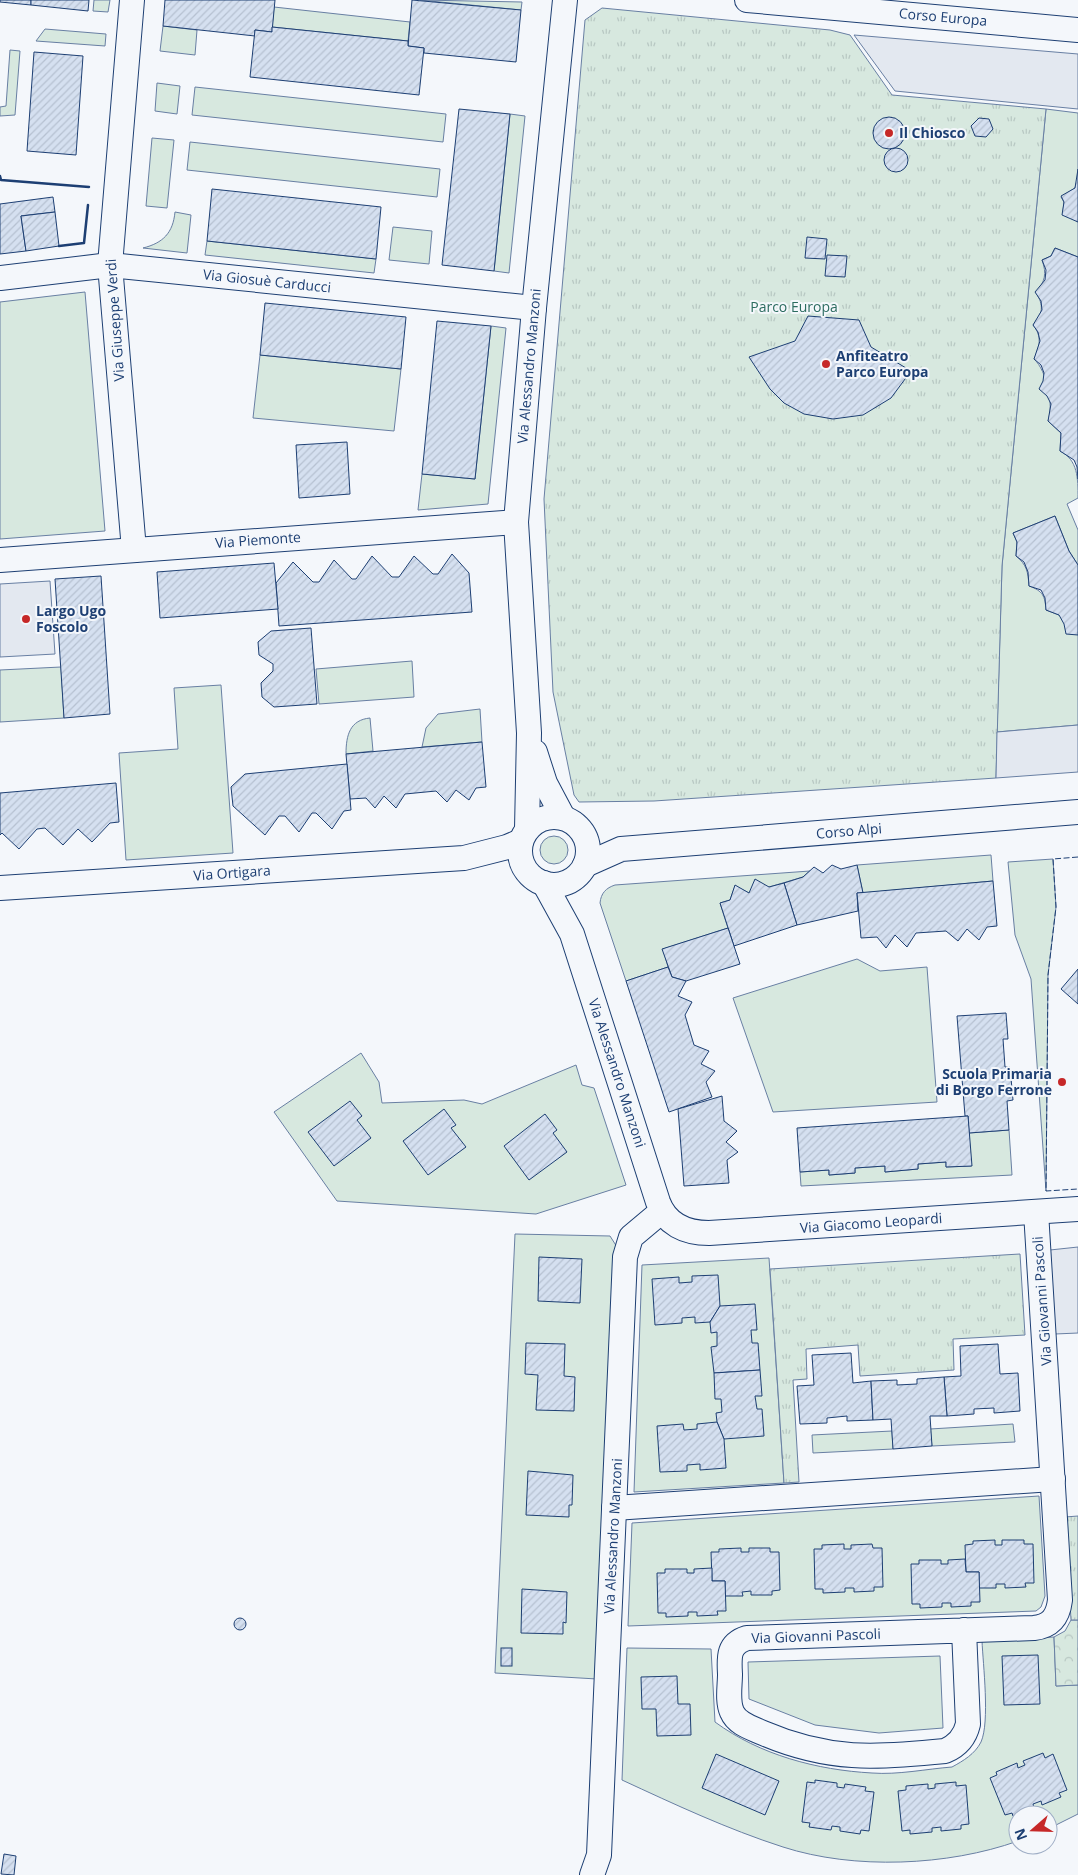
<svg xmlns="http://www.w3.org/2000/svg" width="1078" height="1875" font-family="'Open Sans',sans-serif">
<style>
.green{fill:#d7e8df;stroke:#687fa3}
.forest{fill:url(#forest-crowns);stroke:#687fa3}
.park{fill:url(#park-tufts);stroke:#687fa3}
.parking{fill:#e3e8f0;stroke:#687fa3}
.building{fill:url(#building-hatch);stroke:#1d3f73}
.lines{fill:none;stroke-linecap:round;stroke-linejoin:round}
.minor-casing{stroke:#1d3f73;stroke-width:26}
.minor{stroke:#f4f7fb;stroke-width:24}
.fence{stroke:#1d3f73;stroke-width:1;stroke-dasharray:6 2.5;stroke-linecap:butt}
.wall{stroke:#1d3f73;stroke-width:2.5}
.poi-dot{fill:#c62828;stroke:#f4f7fb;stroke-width:2}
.labels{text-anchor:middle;stroke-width:4;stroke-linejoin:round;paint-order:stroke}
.street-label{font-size:14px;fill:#1d3f73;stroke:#f4f7fb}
.poi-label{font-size:14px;font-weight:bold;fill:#1d3f73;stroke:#f4f7fb;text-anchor:start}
.park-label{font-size:14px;fill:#2c6c60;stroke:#f4f7fb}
</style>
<defs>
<pattern id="forest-crowns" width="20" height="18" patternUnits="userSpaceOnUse" patternTransform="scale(1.25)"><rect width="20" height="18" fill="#d7e8df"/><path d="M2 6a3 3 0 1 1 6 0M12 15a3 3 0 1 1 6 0" fill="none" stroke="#b8c8c3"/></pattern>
<pattern id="park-tufts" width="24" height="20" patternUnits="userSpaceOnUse" patternTransform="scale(1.25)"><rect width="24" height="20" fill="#d7e8df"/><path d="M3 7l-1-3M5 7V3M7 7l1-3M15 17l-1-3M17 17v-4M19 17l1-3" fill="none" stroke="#b8c8c3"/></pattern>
<pattern id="building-hatch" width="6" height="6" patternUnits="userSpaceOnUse" patternTransform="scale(1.25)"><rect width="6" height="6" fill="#d5e0f0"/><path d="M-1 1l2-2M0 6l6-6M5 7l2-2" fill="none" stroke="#b6c1d1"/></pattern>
</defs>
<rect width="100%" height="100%" fill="#f4f7fb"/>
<g class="green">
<polygon points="94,0 110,0 108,12 93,11"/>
<polygon points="420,0 522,2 521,10"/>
<polygon points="274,7 410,22 408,41 272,27"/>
<polygon points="163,26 197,30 195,55 160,51"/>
<polygon points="45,29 106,34 105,46 36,41"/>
<polygon points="10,50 20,51 15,115 0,116 0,107 6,106"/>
<polygon points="157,83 180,86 177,114 155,111"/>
<polygon points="195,87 446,114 443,142 192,115"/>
<path d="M1046,109l32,4v64l-3,11 -14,9 3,5 -1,9 15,11v35l-23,-9 -4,8 -9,4c5,14 3,21 -6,33 8,12 7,21 -3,32 9,11 7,21 1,34 13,12 20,46 14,62l13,12 -1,18c18,9 18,27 18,47l-11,6 11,26v35l-9,-14 -14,-35 -42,17 4,9 -1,14c11,9 12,16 13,30 14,5 16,10 17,24l13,5 19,20v90l-81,7 5,-166z"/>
<polygon points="510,114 525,116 509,273 494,271"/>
<polygon points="152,138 174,140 167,208 146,206"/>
<polygon points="190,142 440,169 437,197 187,170"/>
<path d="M175,212l16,3 -4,38 -44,-5c20,-5 30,-15 32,-36z"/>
<polygon points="393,227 432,231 429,264 389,260"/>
<polygon points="207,241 376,259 374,273 205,255"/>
<polygon points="85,292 105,531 0,539 0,302"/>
<polygon points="491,326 506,328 488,504 418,510 422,474 475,479"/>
<polygon points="260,355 401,369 394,431 253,418"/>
<polygon points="412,661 414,697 319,704 316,669"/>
<polygon points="61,667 64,718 0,722 0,670"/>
<polygon points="221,685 233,853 126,860 119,753 178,749 174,688"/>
<polygon points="480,709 482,742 422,747 426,728 438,714"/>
<path d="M370,718l3,33 -27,3c0,-19 4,-34 24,-36z"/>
<circle cx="554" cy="850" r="14"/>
<polygon points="991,855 993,881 863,893 857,865"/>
<polygon points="1053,859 1056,907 1048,975 1046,1191 1031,979 1015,935 1008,862"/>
<path d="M810,871l-7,6 -54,16 -14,-7 -5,14 -10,3 8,25 -65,21 5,18 -42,14 -26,-78c1,-10 6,-15 15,-18z"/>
<polygon points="857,959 880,971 927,967 937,1102 773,1112 733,998"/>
<polygon points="361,1053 379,1082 382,1103 464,1100 482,1104 576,1065 582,1085 594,1088 626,1185 536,1214 337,1201 274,1112"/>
<polygon points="1009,1130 1012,1175 801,1186 800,1172 829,1170 829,1175 855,1173 855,1168 885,1166 885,1172 918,1169 918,1164 946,1162 946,1167 971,1166 969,1133"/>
<polygon points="515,1234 610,1236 617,1247 597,1679 495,1673"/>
<polygon points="769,1258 784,1483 634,1492 642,1265"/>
<polygon points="1013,1424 1015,1442 932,1446 930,1429"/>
<polygon points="892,1431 893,1449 813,1453 812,1435"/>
<polygon points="1039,1496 1045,1596 1041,1607 1036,1611 628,1626 632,1523"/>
<path d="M1054,1637l2,49 22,-1v129l-30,15v-14h-30v26c-70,25 -164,29 -235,6 -56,-18 -109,-43 -161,-67l5,-132 84,1 4,73c45,33 102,48 157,51 26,2 54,-4 80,-6 11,-6 23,-13 29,-25 9,-20 2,-78 1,-101z"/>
<polygon points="940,1656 943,1728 879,1733 815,1725 749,1699 748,1662"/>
</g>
<polygon class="forest" points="1071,1620 1078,1620 1078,1685 1056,1686 1054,1637 1065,1631"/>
<g class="park">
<polygon points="602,8 830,30 850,35 892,95 1046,109 1002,566 996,778 654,801 579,802 574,795 553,692 544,499 585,20"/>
<polygon points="1020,1254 1025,1335 953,1339 954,1370 860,1376 858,1345 806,1349 807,1379 793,1380 799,1482 784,1483 770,1269"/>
<polygon points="1078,1516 1078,1620 1071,1620 1065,1517"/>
</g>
<g class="parking">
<polygon points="854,35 1078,54 1078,109 895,91"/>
<polygon points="50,581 55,654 0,657 0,584"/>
<polygon points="1078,725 1078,772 996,778 997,732"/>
<polygon points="1078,1247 1078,1333 1055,1334 1050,1250"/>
</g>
<g class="building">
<polygon points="0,0 31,0 31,5 0,2"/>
<polygon points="31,0 89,0 88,11 31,5"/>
<polygon points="165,0 275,0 272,32 255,30 255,36 163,26"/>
<polygon points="412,0 521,10 516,62 424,53 424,48 408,46"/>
<polygon points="272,27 408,41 408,46 424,48 419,95 250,77 255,30 272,32"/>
<polygon points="34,52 83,56 76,155 27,151"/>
<polygon points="459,109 510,114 494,271 442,265"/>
<circle cx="889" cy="133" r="16"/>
<polygon points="979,118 989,119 993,129 986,137 975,136 971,126"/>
<circle cx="896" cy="160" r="12"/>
<polygon points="1078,169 1078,222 1062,215 1064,202 1061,196 1075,188"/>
<polygon points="212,189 381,207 376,259 207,241"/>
<polygon points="53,197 55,212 21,216 26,251 0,254 0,204"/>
<polygon points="55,212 59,246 26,251 21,216"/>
<polygon points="807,237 827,239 825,259 805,258"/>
<polygon points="1055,248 1078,257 1078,479 1077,467 1074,460 1060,451 1061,433 1048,421 1051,404 1047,396 1039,389 1043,381 1044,373 1041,365 1034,359 1040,341 1038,332 1033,325 1042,310 1041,301 1035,292 1045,280 1046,270 1042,260 1051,256"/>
<polygon points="827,255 847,256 845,277 825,276"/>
<polygon points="265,303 406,317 401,369 260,355"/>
<polygon points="808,316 859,320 871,347 911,371 891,398 863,415 833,419 804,414 784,403 770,389 749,357 795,341"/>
<polygon points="437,321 491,326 475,479 422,474"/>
<polygon points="347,442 350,494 299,498 296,445"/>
<polygon points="1055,516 1069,551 1078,565 1078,635 1066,634 1064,624 1059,615 1046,610 1045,598 1041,590 1029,586 1028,572 1024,562 1016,556 1017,542 1013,533"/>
<polygon points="452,554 469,573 472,612 279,626 276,583 293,562 313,582 319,582 334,560 352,579 356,579 372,556 392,577 399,577 414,556 433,574 438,574"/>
<polygon points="274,563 278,609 160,618 157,572"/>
<polygon points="101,576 110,714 64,718 55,579"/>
<polygon points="311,628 317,704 274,707 262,697 261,683 273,671 273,664 259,655 258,642 271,631"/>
<polygon points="482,742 486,787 476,788 469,800 456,790 447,802 436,791 405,794 396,808 384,796 375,808 366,798 350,799 346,754"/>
<polygon points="347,764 351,810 344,811 332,829 316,813 312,813 299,832 285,816 279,816 265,835 233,806 231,787 245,774"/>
<polygon points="116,783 119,822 110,823 92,842 78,829 63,845 45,828 37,829 19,849 2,833 0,835 0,793"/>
<polygon points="832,865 841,869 857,865 863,893 857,893 858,911 797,925 784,883 803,877 814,867 823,873"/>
<polygon points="755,879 769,887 784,883 797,925 734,946 720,903 730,900 735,885 749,893"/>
<polygon points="993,881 997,926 987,927 979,940 967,929 958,941 946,931 916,933 907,947 895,935 886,948 877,937 861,938 857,893"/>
<polygon points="728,928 740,964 686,981 672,977 662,949"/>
<polygon points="668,967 672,977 686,981 678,996 692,1002 685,1015 694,1045 709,1051 701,1064 715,1071 706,1082 712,1097 669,1112 626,981"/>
<polygon points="1078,969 1078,1004 1061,989"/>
<polygon points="1006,1013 1008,1039 1003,1039 1005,1067 1010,1067 1013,1100 1007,1101 1009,1130 969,1133 968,1116 965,1116 957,1016"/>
<polygon points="722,1096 724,1121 737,1131 726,1142 738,1152 727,1160 729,1183 684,1186 678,1109"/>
<polygon points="350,1101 362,1116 357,1120 371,1138 334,1166 308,1132"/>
<polygon points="444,1109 456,1125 451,1128 466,1147 428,1175 403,1141"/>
<polygon points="545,1114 557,1130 553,1133 567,1152 529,1180 504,1146"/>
<polygon points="968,1116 972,1166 946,1167 946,1162 918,1164 918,1169 885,1172 885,1166 855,1168 855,1173 829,1175 829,1170 800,1172 797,1128"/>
<polygon points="539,1257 582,1259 580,1303 538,1301"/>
<polygon points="718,1275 720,1306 710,1322 695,1323 695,1317 682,1318 682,1323 655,1325 652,1279 679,1277 679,1283 692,1282 692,1276"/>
<polygon points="755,1304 757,1330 751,1330 752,1343 758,1343 760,1370 714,1373 711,1347 717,1346 717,1332 711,1333 710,1322 720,1306"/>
<polygon points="526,1343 565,1344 564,1376 575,1377 574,1411 536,1410 538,1375 525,1374"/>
<polygon points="998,1344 1000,1374 1018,1373 1020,1411 994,1413 994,1408 974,1409 974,1414 947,1416 944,1377 961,1376 960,1346"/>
<polygon points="851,1353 853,1383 871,1381 873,1420 847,1421 847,1416 827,1418 827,1423 800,1424 797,1386 814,1385 812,1355"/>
<polygon points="760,1370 762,1396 755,1396 757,1409 762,1409 764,1436 724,1439 717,1422 716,1413 722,1412 721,1399 715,1399 714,1373"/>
<polygon points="944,1377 947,1416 930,1416 932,1446 893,1449 891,1419 873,1420 871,1381 897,1380 897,1385 917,1384 917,1379"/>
<polygon points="717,1422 724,1439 726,1468 700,1470 700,1464 687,1465 687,1471 660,1472 657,1426 683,1424 684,1430 697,1429 697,1424"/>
<polygon points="528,1471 573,1475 572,1505 569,1505 569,1517 526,1515"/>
<polygon points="995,1540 995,1545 1002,1545 1002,1540 1024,1540 1024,1544 1033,1544 1034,1583 1025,1583 1026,1587 1005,1588 1005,1584 996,1584 996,1588 979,1588 979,1572 966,1572 965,1545 973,1544 973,1541"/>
<polygon points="844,1544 844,1549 851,1549 851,1545 872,1544 873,1548 882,1548 883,1587 874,1587 874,1591 854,1592 854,1588 845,1588 845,1592 823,1593 823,1589 815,1589 814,1549 822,1549 822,1545"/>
<polygon points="741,1548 741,1552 749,1552 749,1548 770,1548 770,1552 779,1552 780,1590 772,1591 772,1595 751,1595 751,1591 742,1592 743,1596 725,1596 725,1581 712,1581 711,1552 719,1552 719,1549"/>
<polygon points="965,1559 966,1572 979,1572 980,1602 971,1602 971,1606 951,1607 951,1603 942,1603 942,1607 920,1608 920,1604 912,1604 911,1564 919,1564 919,1560 941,1560 941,1564 948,1564 948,1560"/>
<polygon points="712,1568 712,1581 725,1581 726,1611 717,1611 718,1615 697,1616 697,1612 688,1612 688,1616 666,1617 666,1613 658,1613 657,1573 665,1573 665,1569 687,1569 687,1573 694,1573 694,1569"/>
<polygon points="522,1589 567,1592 566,1623 563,1622 563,1634 521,1633"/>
<circle cx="240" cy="1624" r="6"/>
<rect x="501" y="1648" width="11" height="18"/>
<polygon points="1038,1655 1040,1704 1004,1705 1002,1656"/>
<polygon points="677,1676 678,1704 690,1704 691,1735 657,1736 656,1709 642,1709 641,1677"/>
<polygon points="1043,1753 1045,1758 1053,1754 1067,1790 1059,1793 1061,1797 1042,1805 1041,1801 1033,1804 1034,1808 1013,1816 1012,1813 1005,1815 990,1778 997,1775 996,1772 1017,1763 1018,1768 1025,1765 1023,1761"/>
<polygon points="716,1754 779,1781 765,1815 702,1788"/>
<polygon points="815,1780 837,1783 837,1787 844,1788 845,1784 866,1787 865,1791 874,1792 869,1831 861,1830 860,1834 840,1831 840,1827 832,1826 831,1830 809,1827 810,1823 802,1822 807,1782 815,1783"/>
<polygon points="956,1782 956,1786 966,1785 969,1824 961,1825 961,1829 941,1831 941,1827 932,1828 932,1832 910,1834 910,1830 902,1831 898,1791 906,1790 906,1786 928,1784 928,1789 935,1788 935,1784"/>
<polygon points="4,1854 16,1856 14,1875 1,1874"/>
</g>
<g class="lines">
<g class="minor-casing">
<g id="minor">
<polyline points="132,0 110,265 134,550"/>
<polyline points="747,0 1078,30"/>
<polyline points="0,278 110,265 534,308"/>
<polyline points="0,560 516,522"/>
<polyline points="535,752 545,783 563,817"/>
<circle cx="554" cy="851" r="34"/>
<polyline points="527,829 529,733 516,522 534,308 565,0"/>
<polyline points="585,865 621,849 1078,812"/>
<path d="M544,883l28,51 86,268c8,22 27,31 51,31l369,-24"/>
<polyline points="0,888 464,858 507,847 521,841"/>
<polyline points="614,1508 1053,1479"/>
<path d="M964,1630l4,94c-3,13 -11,22 -23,27 -69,7 -117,10 -182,-18 -11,-5 -26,-9 -31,-21 -5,-11 -2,-26 -2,-38 -1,-17 -2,-30 17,-36l287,-10c17,-2 24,-11 26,-28l-24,-388"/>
<polyline points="592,1875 599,1855 625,1257 631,1237 662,1211"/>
</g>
</g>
<use href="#minor" class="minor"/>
<polyline class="fence" points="1078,857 1053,859 1056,907 1048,975 1046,1191 1078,1189"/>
<g class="wall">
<polyline points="0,176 1,180 89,187"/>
<polyline points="59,246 84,243 88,205"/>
</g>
</g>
<g class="poi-dot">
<circle cx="889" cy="133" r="5"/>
<circle cx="826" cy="364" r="5"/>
<circle cx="26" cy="619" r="5"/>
<circle cx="1062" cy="1082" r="5"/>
</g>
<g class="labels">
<g class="street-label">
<text transform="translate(943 17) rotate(5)" y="5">Corso Europa</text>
<text transform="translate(267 281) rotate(6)" y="5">Via Giosuè Carducci</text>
<text transform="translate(115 320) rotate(-94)" y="5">Via Giuseppe Verdi</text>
<text transform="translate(529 366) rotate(-85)" y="5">Via Alessandro Manzoni</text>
<text transform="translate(258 540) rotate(-4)" y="5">Via Piemonte</text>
<text transform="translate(849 831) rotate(-5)" y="5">Corso Alpi</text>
<text transform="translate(232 873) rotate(-4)" y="5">Via Ortigara</text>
<text transform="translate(617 1073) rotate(72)" y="5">Via Alessandro Manzoni</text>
<text transform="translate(871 1223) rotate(-4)" y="5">Via Giacomo Leopardi</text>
<text transform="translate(1042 1301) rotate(-94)" y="5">Via Giovanni Pascoli</text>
<text transform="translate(613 1536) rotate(-87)" y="5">Via Alessandro Manzoni</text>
<text transform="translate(816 1636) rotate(-2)" y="5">Via Giovanni Pascoli</text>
</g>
<g class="poi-label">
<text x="899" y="138">Il Chiosco</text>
<text x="836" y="361">Anfiteatro<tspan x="836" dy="16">Parco Europa</tspan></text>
<text x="36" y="616">Largo Ugo<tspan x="36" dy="16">Foscolo</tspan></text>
<text x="1052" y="1079" text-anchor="end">Scuola Primaria<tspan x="1052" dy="16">di Borgo Ferrone</tspan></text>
</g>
<g class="park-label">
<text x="794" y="312">Parco Europa</text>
</g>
</g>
<g transform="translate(1033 1830) rotate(250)"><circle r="24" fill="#f4f7fb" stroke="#9eadc5"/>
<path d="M0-4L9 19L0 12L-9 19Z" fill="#c62828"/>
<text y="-8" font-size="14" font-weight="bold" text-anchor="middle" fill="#1d3f73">N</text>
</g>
</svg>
